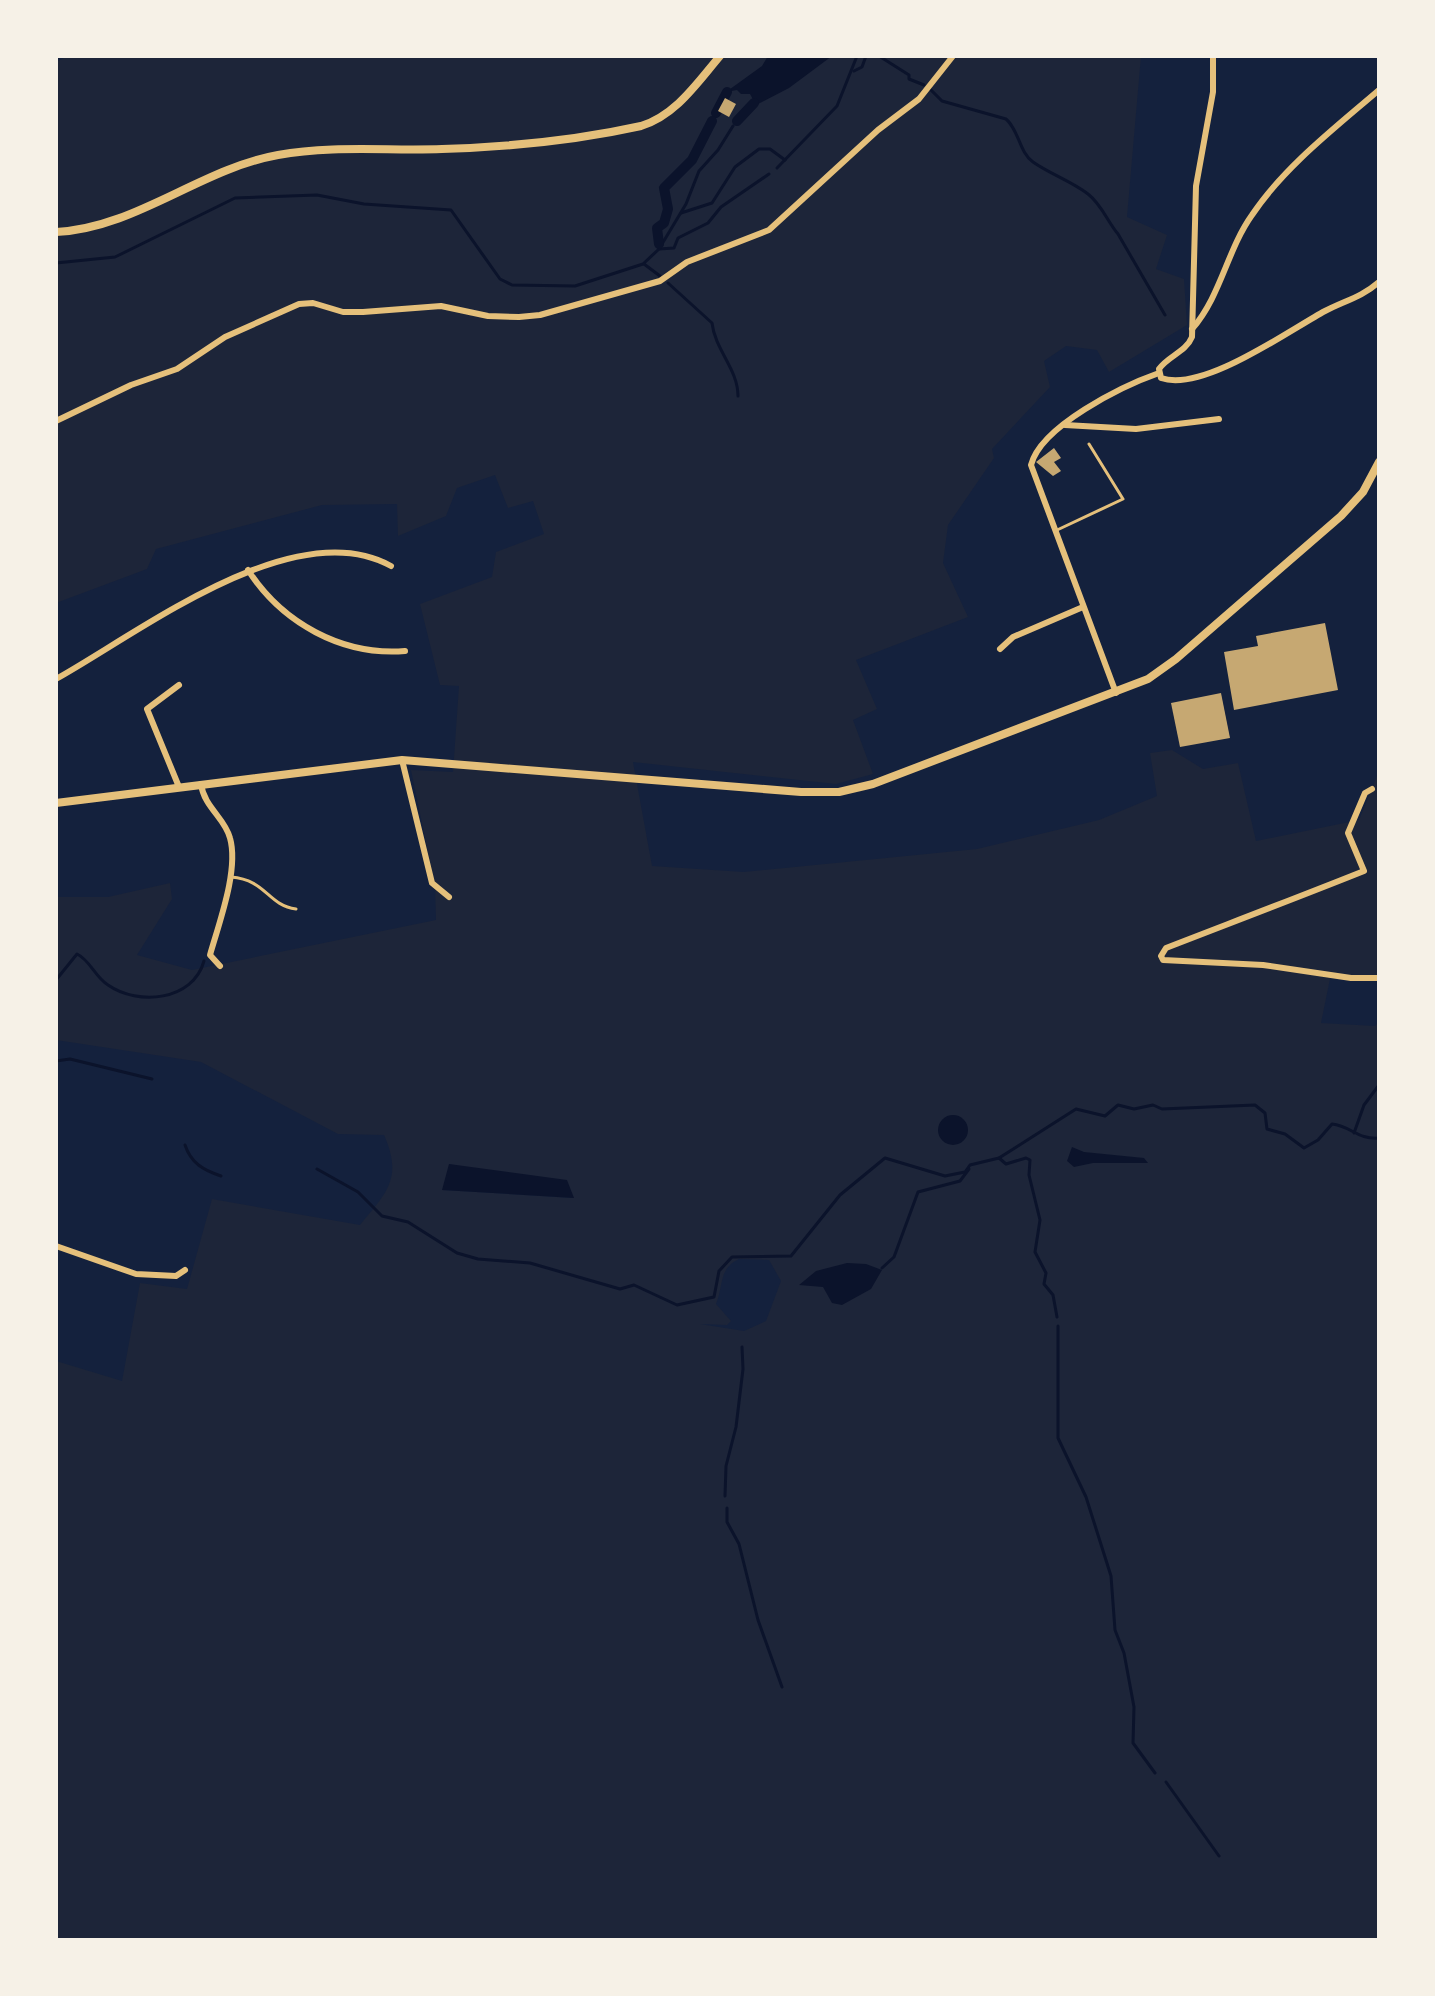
<svg xmlns="http://www.w3.org/2000/svg" width="1435" height="1996" font-family="'Titillium Web',sans-serif">
<style>
.green{fill:#1d2539;fill-rule:evenodd}
.water{fill:#0b132b}
.lines{fill:none;stroke-linecap:round;stroke-linejoin:round}
.stream{stroke:#0b132b;stroke-width:3}
.canal{stroke:#0b132b;stroke-width:10}
.building{fill:#c6a872}
.service{stroke:#e5c07b;stroke-width:3}
.minor{stroke:#e5c07b;stroke-width:6}
.secondary{stroke:#e5c07b;stroke-width:8}
</style>
<rect width="100%" height="100%" fill="#14213d"/>
<path class="green" d="M68,56h1073l-14,161 40,18 -11,34 28,10 3,46 -78,47 -12,-22 -31,-4 -22,15 6,26 -58,62 2,9 -46,67 -5,38 25,54 -112,43 21,49 -24,11 20,54 -37,10 -203,-22 19,104 92,6 233,-23 122,-29 58,-24 -7,-43 22,-3 31,19 35,-6 18,78 103,-21 20,-49v206l-48,-3 -10,49 54,3 4,-4v918h-1323v-579l66,20 18,-98 47,6 25,-90 148,26c27,-33 43,-47 24,-90l-46,-1 -137,-72 -145,-22v-143h52l62,-14 2,16 -35,56 55,15 244,-50 -1,-34 -24,-116 42,2 6,-86 -19,-1 -20,-81 72,-27 4,-25 48,-18 -11,-33 -25,7 -13,-33 -38,13 -11,28 -48,20 -1,-32 -75,1 -166,44 -9,20 -91,34v-541zM450,1164l123,34 -130,-8zM739,1259l30,1 12,21 -15,40 -22,10 -44,-7 27,1 4,-4 -15,-17c8,-19 2,-35 23,-45z"/>
<g class="water">
<polygon points="768,56 832,56 789,88 756,105 750,94 741,94 737,90 726,92 762,66"/>
<circle cx="953" cy="1130" r="15"/>
<polygon points="1072,1147 1084,1152 1144,1158 1148,1163 1093,1163 1074,1167 1067,1161"/>
<polygon points="449,1164 567,1180 574,1198 442,1190"/>
<polygon points="847,1263 866,1264 882,1270 871,1289 842,1305 832,1303 823,1287 799,1285 816,1271"/>
</g>
<g class="lines">
<g class="stream">
<polyline points="879,56 909,75 909,79 924,85"/>
<polyline points="854,71 862,67 866,56"/>
<path d="M931,90l11,11 64,18c13,11 13,33 27,43 17,12 38,19 55,32 14,11 19,27 30,40l47,81"/>
<polyline points="777,168 837,106 857,56"/>
<polyline points="681,213 712,203 735,167 759,149 770,149 785,160"/>
<polyline points="659,249 674,248 678,238 708,223 721,207 769,174"/>
<polyline points="56,263 115,257 235,198 317,195 364,204 451,210 500,279 512,285 575,286 643,264 659,249 686,204 699,171 718,150 733,126"/>
<polyline points="644,264 660,276"/>
<path d="M668,283l44,40c3,27 26,46 26,73"/>
<path d="M56,980l21,-26c13,6 18,23 31,31 30,21 85,16 96,-24"/>
<polyline points="56,1061 70,1059 152,1079"/>
<polyline points="1354,1133 1364,1105 1379,1085"/>
<path d="M185,1145c6,18 18,25 36,31"/>
<polyline points="999,1158 1006,1164 1026,1158 1030,1160 1029,1175 1040,1220 1035,1252 1046,1273 1044,1284 1053,1295 1057,1317"/>
<path d="M317,1169l41,23 24,24 26,6 49,31 21,6 52,4 90,26 14,-4 43,20 37,-8 5,-26 13,-14 59,-1 49,-61 45,-37 60,18 20,-4 5,-7 29,-7 77,-49 29,7 13,-11 16,4 19,-4 9,4 93,-4 10,8 2,16 18,5 19,14 14,-8 14,-16c19,2 26,16 47,14"/>
<polyline points="882,1268 894,1257 918,1192 960,1181 969,1169"/>
<polyline points="1058,1326 1058,1438 1086,1497 1111,1576 1115,1630 1124,1653 1134,1707 1133,1743 1155,1773"/>
<polyline points="725,1496 726,1466 736,1427 743,1369 742,1347"/>
<polyline points="727,1508 727,1522 739,1544 758,1620 782,1687"/>
<polyline points="1166,1782 1219,1856"/>
</g>
<g class="canal">
<polyline points="716,113 727,92"/>
<polyline points="737,121 754,103"/>
<polyline points="659,244 657,228 664,223 668,209 664,188 692,160 712,121"/>
</g>
</g>
<g class="building">
<polygon points="725,98 736,104 729,117 718,111"/>
<polygon points="1054,448 1061,458 1054,462 1061,471 1053,476 1036,462"/>
<polygon points="1325,623 1338,690 1234,710 1224,652 1258,646 1256,636"/>
<polygon points="1221,693 1230,738 1180,747 1171,703"/>
</g>
<g class="lines">
<g class="service">
<polyline points="1055,531 1123,499 1089,444"/>
<path d="M231,877c36,3 36,28 65,32"/>
</g>
<g class="minor">
<path d="M1213,56v36l-17,94 -4,151c-6,15 -24,19 -33,32l2,9c41,15 127,-47 164,-67 19,-10 37,-14 54,-29"/>
<path d="M1192,329c29,-33 35,-79 60,-114 32,-48 84,-88 127,-125"/>
<polyline points="56,421 131,385 177,369 225,337 299,304 313,303 343,312 363,312 441,306 488,316 519,317 540,315 660,281 687,262 769,230 878,130 919,99 953,56"/>
<polyline points="1065,425 1136,429 1219,419"/>
<path d="M248,570c34,53 94,86 157,81"/>
<polyline points="1000,649 1013,637 1083,607"/>
<path d="M56,679c83,-46 238,-167 335,-113"/>
<path d="M1116,693l-85,-228c10,-39 91,-79 128,-92"/>
<polyline points="402,760 432,883 449,897"/>
<path d="M201,784c3,23 24,34 29,54 9,32 -11,85 -20,117l10,11"/>
<polyline points="179,787 147,709 179,685"/>
<path d="M1372,789l-7,4 -17,40 16,38c-65,26 -131,51 -198,77l-5,8 2,4 100,5 88,13h28"/>
<polyline points="56,1246 136,1274 176,1276 185,1270"/>
</g>
<g class="secondary">
<path d="M56,232c80,-4 144,-63 222,-77 54,-10 110,-4 164,-6 65,-2 136,-9 199,-23 35,-11 56,-43 79,-70"/>
<polyline points="56,803 402,760 801,792 839,792 873,784 1148,679 1176,659 1341,516 1363,492 1379,462"/>
</g>
</g>
<rect width="1435" height="1996" fill="none" stroke="#f6f1e7" stroke-width="116"/>
</svg>
